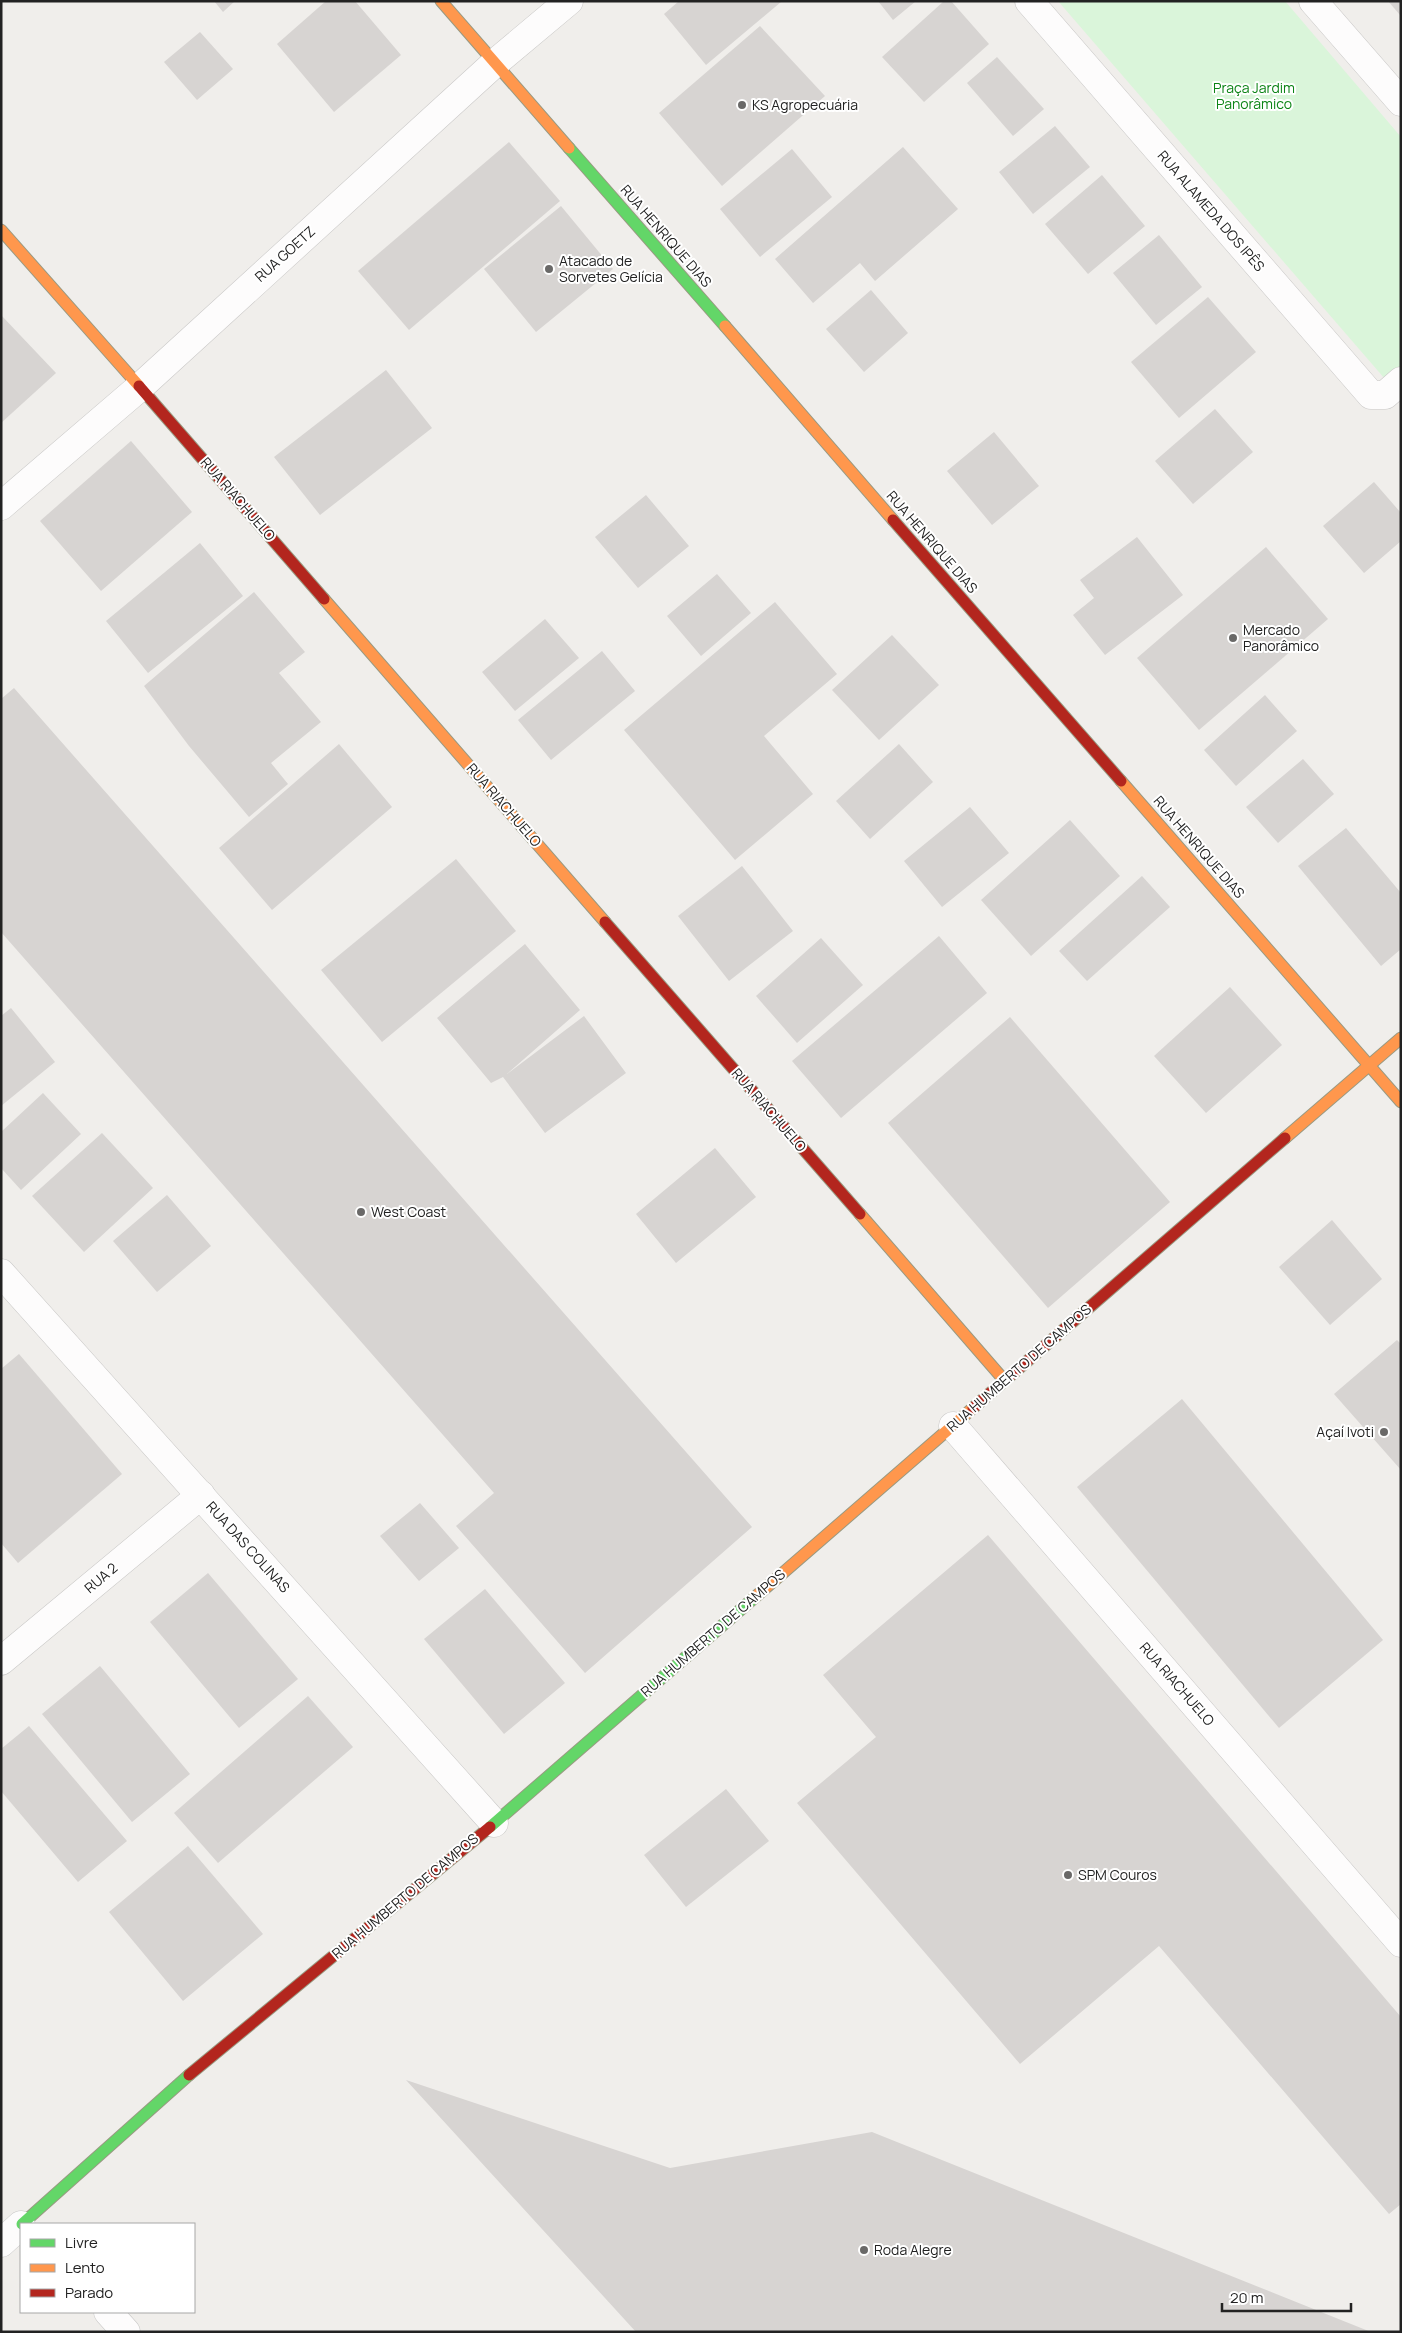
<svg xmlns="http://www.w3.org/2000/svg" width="1402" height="2333" font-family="Manrope,sans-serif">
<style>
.park{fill:#daf5da}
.building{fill:#d7d4d2}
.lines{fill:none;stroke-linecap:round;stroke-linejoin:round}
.street-casing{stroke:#c9c8c7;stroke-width:29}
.fast-casing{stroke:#999a82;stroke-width:13}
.slow-casing{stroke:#999a82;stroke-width:13}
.jam-casing{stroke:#999a82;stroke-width:13}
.street{stroke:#fdfcfc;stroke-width:28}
.fast{stroke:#63d668;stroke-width:11}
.slow{stroke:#ff974d;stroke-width:11}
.jam{stroke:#b3261e;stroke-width:11}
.poi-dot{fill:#6a6968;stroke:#fff;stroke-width:2}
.labels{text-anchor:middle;stroke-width:4;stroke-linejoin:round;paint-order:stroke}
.park-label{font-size:14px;fill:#0c8416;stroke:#fff}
.poi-label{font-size:14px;fill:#222;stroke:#fff;text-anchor:start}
.street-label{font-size:14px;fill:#222;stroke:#fff}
</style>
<rect width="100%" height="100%" fill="#f0eeeb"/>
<polygon class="park" points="1058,1 1285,1 1401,137 1401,365 1385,379"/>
<g class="building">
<polygon points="214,1 235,1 223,12"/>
<polygon points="326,1 355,1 401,55 334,112 277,44"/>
<polygon points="679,1 780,1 781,2 706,65 664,14"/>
<polygon points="878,1 916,1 893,20"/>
<polygon points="944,1 951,1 989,44 924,102 882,57"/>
<polygon points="1388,1 1401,1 1401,14 1400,15"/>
<polygon points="760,26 825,96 722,186 659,113"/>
<polygon points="200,32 233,69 197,100 164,62"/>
<polygon points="997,57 1044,109 1013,136 967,83"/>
<polygon points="1055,126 1090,167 1033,214 999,172"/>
<polygon points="509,142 560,201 409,330 358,271"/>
<polygon points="903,147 958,209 875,281 860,263 813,303 775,259"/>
<polygon points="792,149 832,197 760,257 720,209"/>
<polygon points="1102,175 1145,226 1088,274 1045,224"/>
<polygon points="561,206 613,269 536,332 484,269"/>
<polygon points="1159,235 1202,287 1156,325 1113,273"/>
<polygon points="871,290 908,333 864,372 826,329"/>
<polygon points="1208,297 1256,352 1179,418 1131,362"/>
<polygon points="1,315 56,373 1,423"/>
<polygon points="386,370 432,428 320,515 274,457"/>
<polygon points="1215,409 1253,452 1193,504 1155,461"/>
<polygon points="994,432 1039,486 992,525 947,471"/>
<polygon points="131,441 192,512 101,591 40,521"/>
<polygon points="1374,482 1401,513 1401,541 1364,573 1323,526"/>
<polygon points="646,495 689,546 638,588 595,537"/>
<polygon points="1137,537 1183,595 1105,655 1073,615 1094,598 1080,580"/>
<polygon points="200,543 243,596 148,673 106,621"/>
<polygon points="1266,547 1328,619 1199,730 1137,658"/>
<polygon points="717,574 751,613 701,656 667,616"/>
<polygon points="254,592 305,652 279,673 321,722 271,763 288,784 249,817 189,746 144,686"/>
<polygon points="775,602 837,674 764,736 813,794 735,860 624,730"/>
<polygon points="545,619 579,658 515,711 482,672"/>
<polygon points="892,635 939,685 879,740 832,690"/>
<polygon points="602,651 635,691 551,760 518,720"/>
<polygon points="14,688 752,1527 585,1673 456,1526 494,1493 1,932 1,699"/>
<polygon points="1265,695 1297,731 1236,786 1204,750"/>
<polygon points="339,744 392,807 272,910 219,848"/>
<polygon points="899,744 933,782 870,839 836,801"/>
<polygon points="1303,759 1334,794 1278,843 1246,807"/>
<polygon points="970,807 1009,853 942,907 904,861"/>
<polygon points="1070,820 1120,876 1031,956 981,900"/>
<polygon points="1346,828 1401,893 1401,949 1381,966 1298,866"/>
<polygon points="456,859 516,931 382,1042 321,970"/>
<polygon points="742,866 793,931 729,981 678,916"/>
<polygon points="1142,876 1170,907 1087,981 1059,951"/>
<polygon points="939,936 987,993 841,1118 792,1061"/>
<polygon points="821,938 863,985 797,1043 756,996"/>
<polygon points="525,944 580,1010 507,1074 584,1016 626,1073 545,1133 503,1077 491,1083 437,1018"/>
<polygon points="1230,987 1282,1045 1206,1113 1154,1056"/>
<polygon points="11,1008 55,1062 1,1106 1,1016"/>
<polygon points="1010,1017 1170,1202 1048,1308 888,1123"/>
<polygon points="43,1093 81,1134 21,1190 1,1168 1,1132"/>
<polygon points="102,1133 153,1188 84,1252 32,1196"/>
<polygon points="715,1148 756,1197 676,1263 636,1214"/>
<polygon points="167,1195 211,1246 157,1292 113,1241"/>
<polygon points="1332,1220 1382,1279 1330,1325 1279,1267"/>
<polygon points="1397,1340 1401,1344 1401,1470 1334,1394"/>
<polygon points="19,1354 122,1474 18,1563 1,1543 1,1369"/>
<polygon points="1182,1399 1383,1640 1279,1728 1077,1487"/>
<polygon points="420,1503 459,1548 419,1581 380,1536"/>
<polygon points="988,1535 1401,2017 1401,2204 1389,2214 1159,1946 1020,2064 797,1803 876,1737 823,1675"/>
<polygon points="208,1573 298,1679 239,1728 150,1622"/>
<polygon points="485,1589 565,1683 504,1734 424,1639"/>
<polygon points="100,1666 190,1774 132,1822 42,1714"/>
<polygon points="308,1696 353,1747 218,1863 174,1813"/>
<polygon points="29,1726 127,1841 78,1882 1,1791 1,1749"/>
<polygon points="726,1789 769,1841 686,1907 644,1855"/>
<polygon points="188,1846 263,1934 183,2001 109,1912"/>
<polygon points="406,2080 670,2168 872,2132 1371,2332 636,2332"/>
</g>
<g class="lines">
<g class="street-casing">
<g id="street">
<polyline points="1029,1 1371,395 1385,395 1401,381"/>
<polyline points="1313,1 1401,102"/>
<polyline points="1,506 140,387 495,63 569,1"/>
<polyline points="1,1273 494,1823"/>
<polyline points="953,1426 1401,1943"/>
<polyline points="1,1661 201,1495"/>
<polyline points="1,2243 21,2225"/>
<polyline points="108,2312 126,2332"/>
</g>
</g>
<g class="fast-casing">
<g id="fast">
<polyline points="569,148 725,326"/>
<polyline points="490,1827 754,1598"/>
<polyline points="22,2224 189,2075"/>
</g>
</g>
<g class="slow-casing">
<g id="slow">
<polyline points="441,1 569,148"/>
<polyline points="1,230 139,386"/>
<polyline points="725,326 893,520"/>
<polyline points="324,599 605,922"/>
<polyline points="1121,781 1401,1102"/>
<polyline points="1285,1138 1401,1038"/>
<polyline points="860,1214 1004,1380"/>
<polyline points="754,1598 973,1408"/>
</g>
</g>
<g class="jam-casing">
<g id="jam">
<polyline points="139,386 324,599"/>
<polyline points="893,520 1121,781"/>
<polyline points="605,922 860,1214"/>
<polyline points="973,1408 1285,1138"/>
<polyline points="189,2075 490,1827"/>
</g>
</g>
<use href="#street" class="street"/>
<use href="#fast" class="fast"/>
<use href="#slow" class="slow"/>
<use href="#jam" class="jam"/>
</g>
<g class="poi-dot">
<circle cx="742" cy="105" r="5"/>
<circle cx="549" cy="269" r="5"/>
<circle cx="1233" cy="638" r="5"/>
<circle cx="361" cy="1212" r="5"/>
<circle cx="1384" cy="1432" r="5"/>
<circle cx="1068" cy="1875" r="5"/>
<circle cx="864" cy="2250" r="5"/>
</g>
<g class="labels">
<g class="park-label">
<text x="1254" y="93">Praça Jardim<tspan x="1254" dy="16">Panorâmico</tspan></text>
</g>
<g class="poi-label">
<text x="752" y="110">KS Agropecuária</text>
<text x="559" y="266">Atacado de<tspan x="559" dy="16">Sorvetes Gelícia</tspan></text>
<text x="1243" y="635">Mercado<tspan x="1243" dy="16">Panorâmico</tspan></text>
<text x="371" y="1217">West Coast</text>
<text x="1374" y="1437" text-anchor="end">Açaí Ivoti</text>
<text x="1078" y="1880">SPM Couros</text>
<text x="874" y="2255">Roda Alegre</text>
</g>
<g class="street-label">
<text transform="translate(1211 211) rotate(49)" y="5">RUA ALAMEDA DOS IPÊS</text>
<text transform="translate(666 236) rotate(49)" y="5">RUA HENRIQUE DIAS</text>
<text transform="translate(285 254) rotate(-42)" y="5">RUA GOETZ</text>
<text transform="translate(238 499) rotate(49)" y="5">RUA RIACHUELO</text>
<text transform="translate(932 542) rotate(49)" y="5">RUA HENRIQUE DIAS</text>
<text transform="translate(504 805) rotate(49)" y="5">RUA RIACHUELO</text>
<text transform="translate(1199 847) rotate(49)" y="5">RUA HENRIQUE DIAS</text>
<text transform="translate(769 1110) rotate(49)" y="5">RUA RIACHUELO</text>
<text transform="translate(1019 1368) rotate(-41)" y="5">RUA HUMBERTO DE CAMPOS</text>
<text transform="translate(248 1547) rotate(48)" y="5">RUA DAS COLINAS</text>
<text transform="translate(101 1578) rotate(-40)" y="5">RUA 2</text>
<text transform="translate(713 1633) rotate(-41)" y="5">RUA HUMBERTO DE CAMPOS</text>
<text transform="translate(1177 1684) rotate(49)" y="5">RUA RIACHUELO</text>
<text transform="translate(405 1896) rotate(-40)" y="5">RUA HUMBERTO DE CAMPOS</text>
</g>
</g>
<rect width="1402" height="2333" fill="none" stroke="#222222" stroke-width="5"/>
<rect x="20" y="2223" width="175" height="90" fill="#ffffff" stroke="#a7a7a7"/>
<rect x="30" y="2239" width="25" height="8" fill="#63d668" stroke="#a7a7a7"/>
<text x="65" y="2248" font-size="15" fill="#222222">Livre</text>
<rect x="30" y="2264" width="25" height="8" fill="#ff974d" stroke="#a7a7a7"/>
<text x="65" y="2273" font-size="15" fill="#222222">Lento</text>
<rect x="30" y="2289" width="25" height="8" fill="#b3261e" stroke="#a7a7a7"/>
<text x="65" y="2298" font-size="15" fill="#222222">Parado</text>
<path d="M1222 2303v8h129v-8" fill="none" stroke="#222222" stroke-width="2.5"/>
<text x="1230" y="2303" font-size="15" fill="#222222" stroke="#ffffff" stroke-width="4" paint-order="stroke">20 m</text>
</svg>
